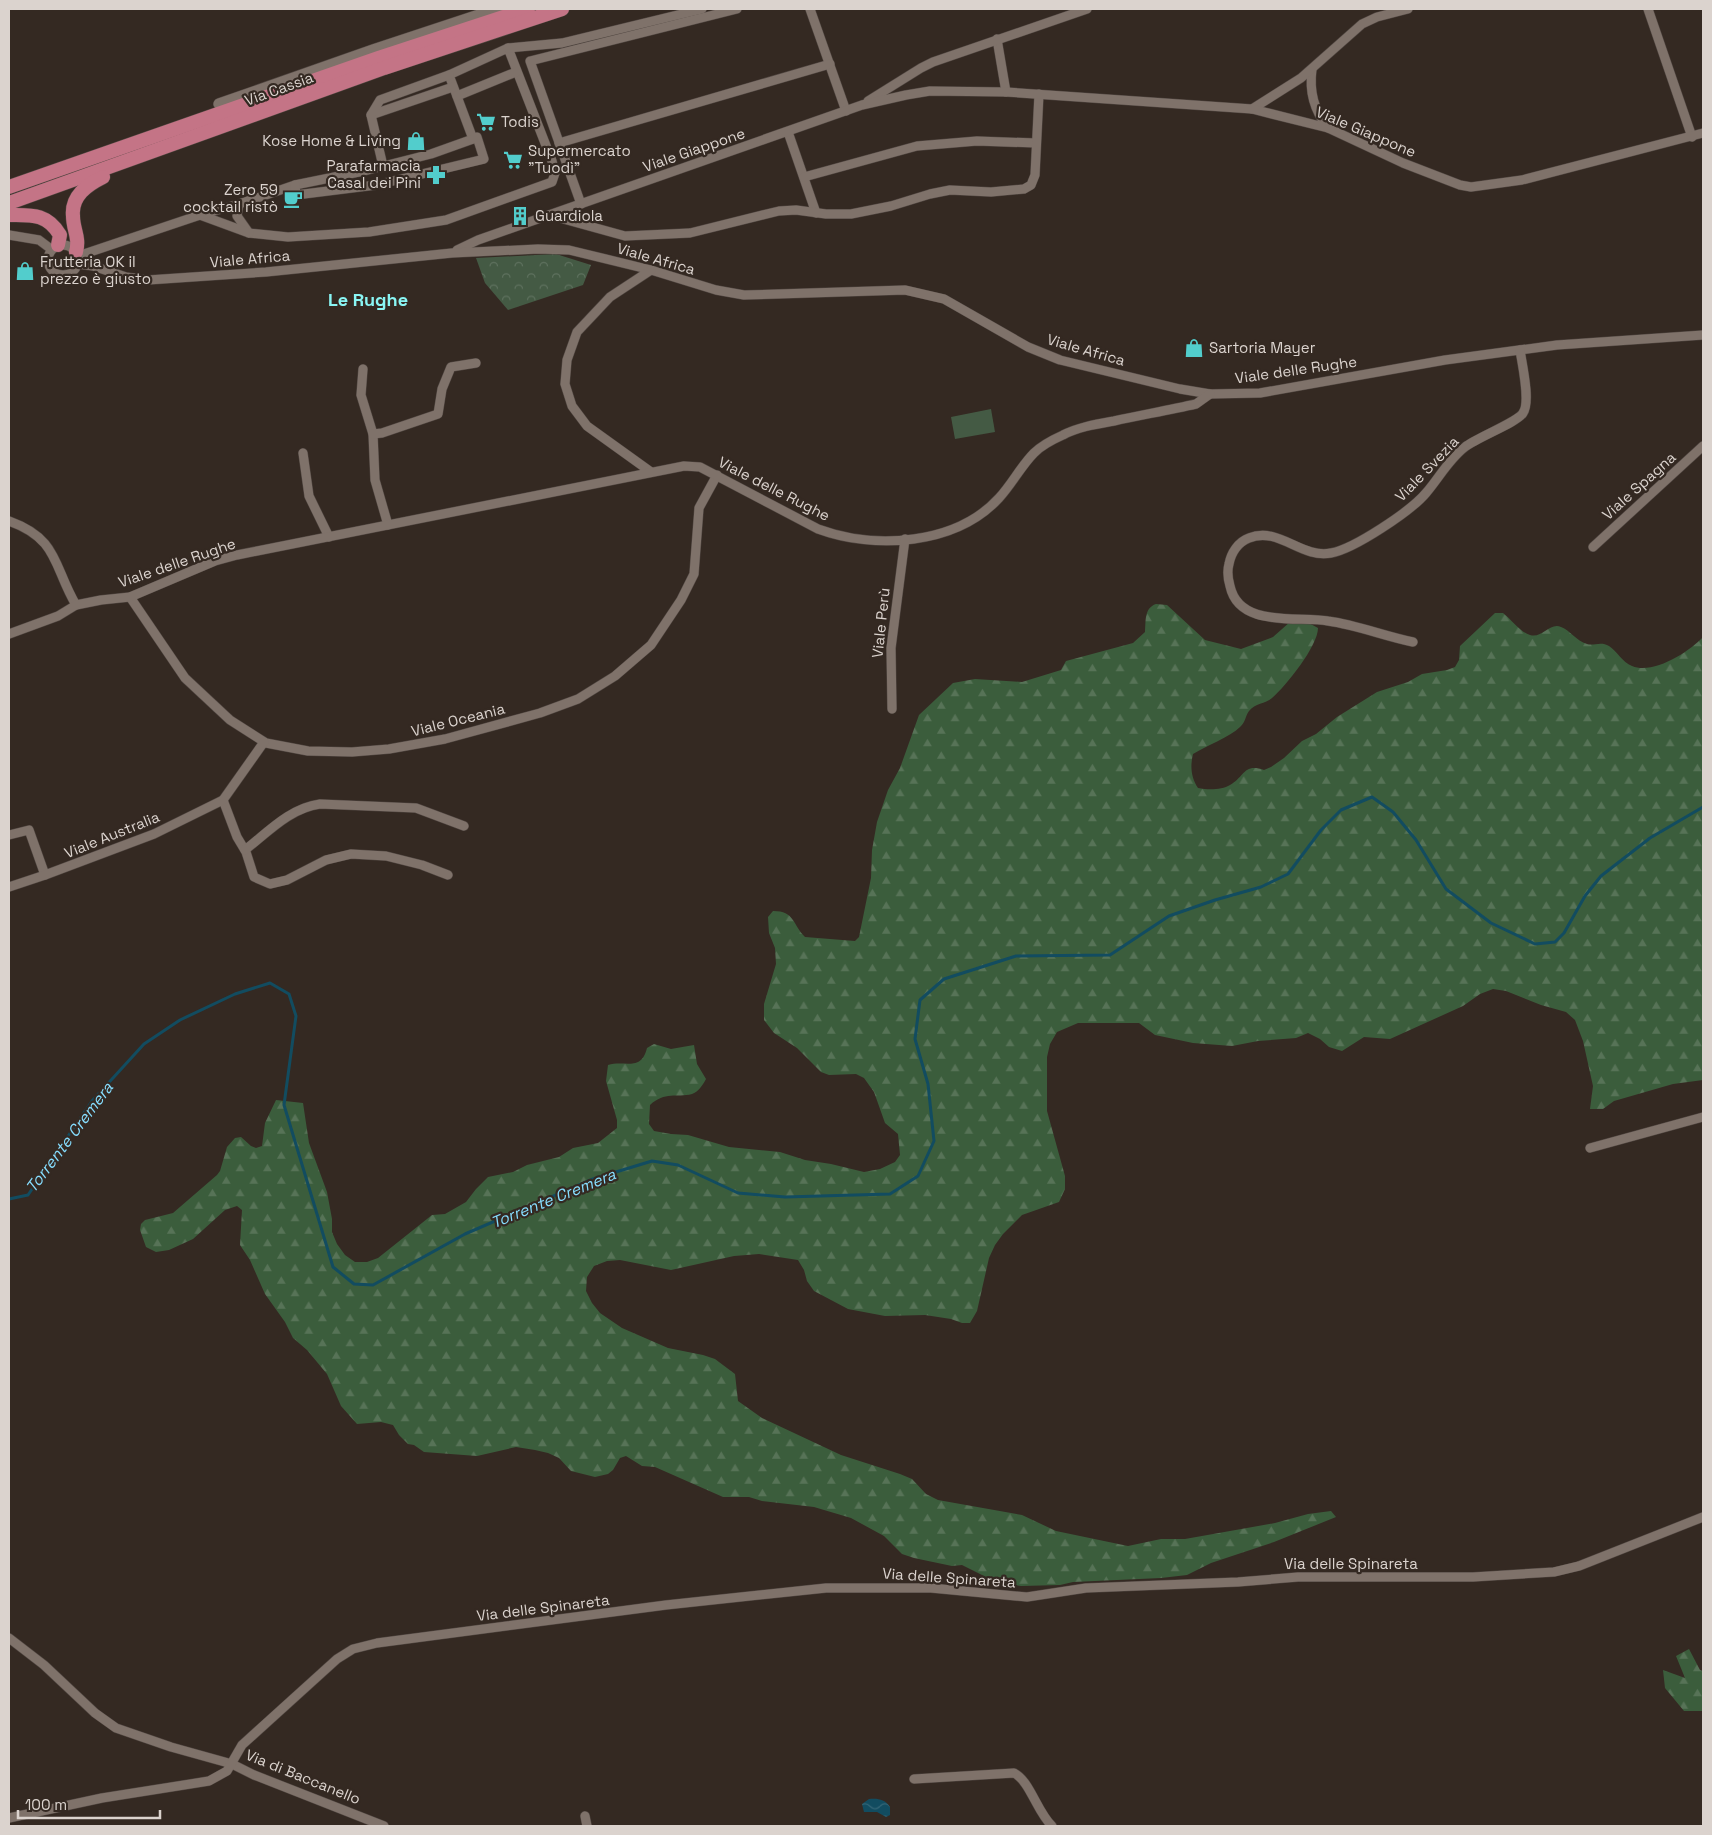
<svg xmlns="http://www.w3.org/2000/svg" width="1712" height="1835" font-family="'Space Grotesk',sans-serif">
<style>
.forest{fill:url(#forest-firs)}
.park{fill:url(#park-crowns)}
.pitch{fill:#445a44}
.water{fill:url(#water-waves)}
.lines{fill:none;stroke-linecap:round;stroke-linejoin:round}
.stream{stroke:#124c60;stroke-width:3}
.minor-casing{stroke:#514742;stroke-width:10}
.tertiary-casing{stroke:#514742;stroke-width:12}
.trunk-casing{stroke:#514742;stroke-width:15}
.minor{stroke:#7f726a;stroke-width:9}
.tertiary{stroke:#7f726a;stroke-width:11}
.trunk{stroke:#c47486;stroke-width:14}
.labels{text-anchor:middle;stroke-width:4.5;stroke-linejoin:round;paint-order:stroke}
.street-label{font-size:15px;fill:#dbd3ce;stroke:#342922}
.poi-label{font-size:15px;fill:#dbd3ce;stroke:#342922;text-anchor:start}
.water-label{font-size:16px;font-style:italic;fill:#86ddfe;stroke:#342922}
.quarter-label{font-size:18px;font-weight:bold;fill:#89f5f4;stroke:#342922}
</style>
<defs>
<pattern id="forest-firs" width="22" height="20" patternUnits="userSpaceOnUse" patternTransform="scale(1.25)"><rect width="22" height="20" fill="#3b5d3c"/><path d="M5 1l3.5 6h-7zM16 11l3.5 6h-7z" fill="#577357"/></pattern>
<pattern id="park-crowns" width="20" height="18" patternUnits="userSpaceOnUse" patternTransform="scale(1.25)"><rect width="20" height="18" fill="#445a44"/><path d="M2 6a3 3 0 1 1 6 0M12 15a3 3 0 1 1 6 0" fill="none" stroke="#5e715e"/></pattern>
<pattern id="water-waves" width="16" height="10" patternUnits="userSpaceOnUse" patternTransform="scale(1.25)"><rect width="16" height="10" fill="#124c60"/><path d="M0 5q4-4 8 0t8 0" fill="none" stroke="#346576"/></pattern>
</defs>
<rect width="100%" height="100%" fill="#342922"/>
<g class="forest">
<path d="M1156,604l11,1 38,35 36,9 32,-12 17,-15h17l11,6c0,18 -32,58 -46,70 -7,6 -17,5 -23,13 -4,5 -3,11 -9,16 -10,10 -34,19 -47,27 -3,12 -2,24 5,34 10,2 24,2 32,-3 15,-8 13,-22 34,-15l7,-3 13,-9 18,-17 14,-7 21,-17 40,-25 31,-10 14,-8 25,-4 8,-3 4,-7 1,-14 35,-33h8c9,7 17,19 27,22 12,4 20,-13 31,-8 9,3 15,14 26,17 7,2 14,-3 22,2 8,5 13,16 23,20 21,9 57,-14 71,-29v443l-30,4 -59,17 -11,8h-13l3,-23 -10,-45 -8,-21 -9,-8 -25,-7 -35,-14 -13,-2 -13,5 -17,12 -73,33 -26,-2 -22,14 -13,-4 -9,-8 -12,-6 -12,5 -38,3 -26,5 -39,-3 -38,-8 -16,-12h-61l-21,9 -7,12 -3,13v54l18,65v13l-6,13 -37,13 -19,19 -8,11 -6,13 -12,53 -7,12h-8l-11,-4 -26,-4 -40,1 -37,-7 -34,-18 -7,-10 -3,-11 -6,-10 -39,-6 -25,2 -63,14 -51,-10 -13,1 -13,5 -7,11 -1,14 6,12 8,10 22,15 46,20 35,7 12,4 20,15 3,27 24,17 79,37 59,19 12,5 14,15 12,6 84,15 34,16 72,15 33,-7h24l90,-16 33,-9 23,-3 5,6 -62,25 -63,21 -24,12 -26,3 -88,4 -13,3 -39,1 -25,-4 -34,-17 -10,1 -38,-8 -12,-4 -18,-18 -33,-18 -37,-11 -52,-6 -13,-4h-26l-68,-30 -13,-1 -16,-10 -6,2 -7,12 -5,4 -13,3 -24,-6 -12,-13 -11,-5 -13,-3 -19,-3 -39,9 -53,-4 -10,-7 -6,-1 -9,-9 -6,-10 -12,-3 -24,2 -16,-18 -14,-32 -20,-24 -14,-12 -8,-16 -20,-28 -15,-34 -10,-15 2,-35 -5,-4 -12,4 -32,29 -24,11 -13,2 -10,-5 -6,-17 1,-6 4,-4 28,-7 44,-38 3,-4 7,-24 8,-9 6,-1 10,9 5,2 6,-2 3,-23 11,-23 27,3 6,40 18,49 5,27v13l5,12 8,11 10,7h12l11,-4 54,-43 13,-1 21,-12 10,-13 12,-12 25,-5 14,-7 32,-8 14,-9 25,-5 19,-15v-8l-11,-39 2,-16c17,-5 33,7 39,-17l7,-4 17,5 23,-4 3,19 9,15c-3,6 -8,13 -14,15 -16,4 -27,-3 -42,11l-1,19 5,7 17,3 17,1 41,12 51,5 25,8 26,4 33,8 16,-3 15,-7 5,-7 -2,-21 -13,-11 -11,-31 -10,-14 -8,-4 -27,1 -8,-3 -24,-24 -23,-15 -10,-13v-16l12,-40 -1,-16 -6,-15 -1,-16 5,-6c22,0 19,13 32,26l50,4 4,-4 12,-59 1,-28 5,-28 11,-32 12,-22 19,-53 34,-32 22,-4 47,3 39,-12 5,-9 67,-18 12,-11c1,-11 -1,-24 11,-28z"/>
<polygon points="1689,1649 1700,1670 1703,1671 1703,1711 1684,1711 1665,1688 1663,1670 1685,1678 1676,1656"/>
</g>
<polygon class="park" points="556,254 591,265 583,285 508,310 485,283 476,258"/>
<polygon class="pitch" points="991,409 995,432 955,439 951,417"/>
<path class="water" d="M869,1799c8,-1 16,0 21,8v8l-4,2 -9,-5h-13l-2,-8z"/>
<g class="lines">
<polyline class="stream" points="9,1199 28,1195 92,1101 144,1044 180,1020 235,994 270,983 289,994 296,1016 284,1105 333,1267 354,1284 373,1285 465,1234 593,1179 652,1161 678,1165 738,1193 785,1197 890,1194 918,1176 934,1141 928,1084 915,1039 920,1000 944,979 1016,956 1110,955 1169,916 1215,900 1261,887 1288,874 1321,830 1341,810 1372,797 1393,812 1416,840 1446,889 1491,923 1535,944 1555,942 1564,933 1585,896 1601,876 1650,838 1703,807"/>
<g class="minor-casing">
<g id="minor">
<polyline points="810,9 846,111"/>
<polyline points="1648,9 1692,137"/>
<polyline points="997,39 1006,92"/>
<polygon points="508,48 552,161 555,173 552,182 446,220 369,232 288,237 249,233 237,216 239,204 295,185 364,171 431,154 473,139 449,75"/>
<polyline points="508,48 562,43 702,9"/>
<path d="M1312,69c-3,23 2,41 16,59"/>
<polyline points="457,96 516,72"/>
<polyline points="868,101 921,68 933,62 1087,9"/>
<polyline points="1252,109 1301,78 1362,24 1377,17 1408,9"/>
<polyline points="371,115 453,87"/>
<polyline points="788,132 816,213"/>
<polyline points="559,143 830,64"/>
<polyline points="383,166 371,115 380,100 449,75"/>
<polyline points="804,177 917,146 977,141 1036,143"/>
<polyline points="295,185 296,195 376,185 484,159 477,137 473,139"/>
<polyline points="581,204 530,61 737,9"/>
<polyline points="200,215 249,233"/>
<polyline points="549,215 625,236 690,233 779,211 796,210 826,214 851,214 891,206 930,194 950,190 991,192 1024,189 1031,185 1035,175 1039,94"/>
<polyline points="9,235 39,240 51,249"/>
<circle cx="63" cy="260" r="15"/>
<polyline points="457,250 478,240 549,215 862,105 906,95 930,91 1006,92 1252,109 1328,128 1403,163 1460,185 1471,187 1522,180 1703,133"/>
<polyline points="78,256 200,215 239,204"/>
<polyline points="78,264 93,266 126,277 148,280 266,272 452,253 538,249 569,250 651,270 716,290 744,295 905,290 944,299 1028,347 1060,360 1180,389 1210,394 1260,393 1445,360 1557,345 1703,335"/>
<polyline points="651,270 610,297 577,332 567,360 565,384 572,406 587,426 651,472"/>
<polyline points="363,369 361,395 373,434 375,480 388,525"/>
<polyline points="373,434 382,433 438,414 442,389 451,367 476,363"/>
<polyline points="303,453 309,496 329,537"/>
<path d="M9,521c50,18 44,45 67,84"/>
<polyline points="1593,547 1703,446"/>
<polyline points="130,597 185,678 230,720 266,743 308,751 352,752 389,749 445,739 540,713 578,699 615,676 651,645 681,600 694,574 699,508 717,475"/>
<path d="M9,634l49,-18 18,-11 25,-5 29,-3 85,-36 22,-6 447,-89 16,1 118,62c57,21 138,16 181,-31 13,-14 22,-32 35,-45 7,-7 20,-14 29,-18 15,-8 34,-11 51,-14 28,-6 55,-11 82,-17l14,-10"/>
<path d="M1413,642c-29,-6 -56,-17 -85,-21 -31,-5 -89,7 -98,-35 -2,-7 -3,-15 -1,-22 2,-11 9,-22 20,-26 30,-12 52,21 82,15 23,-4 80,-42 95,-60 13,-15 23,-34 39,-46 13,-10 53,-25 58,-34 8,-11 -1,-49 -3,-63"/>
<polyline points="892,709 891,648 905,539"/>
<polyline points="223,800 237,837 246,852 254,877 270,884 287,880 326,860 351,854 386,856 422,865 448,875"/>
<polyline points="9,835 29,830 45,875"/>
<path d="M245,850c23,-18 45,-42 75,-46l96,4 48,18"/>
<polyline points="9,887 45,875 154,834 223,800 264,742"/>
<polyline points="1590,1148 1703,1117"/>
<polyline points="9,1638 44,1665 95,1713 116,1728 171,1747 232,1764 254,1775 384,1826"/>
<path d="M914,1779l100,-6c16,8 23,39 38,53"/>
<polyline points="585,1816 587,1826"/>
<polyline points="9,1818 102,1798 209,1781 227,1771 242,1745 337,1659 353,1649 377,1643 666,1605 826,1588 931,1588 1027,1597 1086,1588 1238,1582 1298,1577 1473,1577 1554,1572 1579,1566 1703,1517"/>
</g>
</g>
<g class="tertiary-casing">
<polyline id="tertiary" points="219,104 373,50 497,9"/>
</g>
<g class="trunk-casing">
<g id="trunk">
<polyline points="9,187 378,58 528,9"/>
<polyline points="9,203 384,68 562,9"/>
<path d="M9,215c22,0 38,-2 51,20l-2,10"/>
<path d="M76,252c4,-15 -3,-22 -3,-36 -2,-20 14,-31 30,-39"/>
</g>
</g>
<use href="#minor" class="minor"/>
<use href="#tertiary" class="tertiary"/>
<use href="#trunk" class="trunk"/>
</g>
<defs>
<g id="supermarket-bare" transform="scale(1.5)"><path d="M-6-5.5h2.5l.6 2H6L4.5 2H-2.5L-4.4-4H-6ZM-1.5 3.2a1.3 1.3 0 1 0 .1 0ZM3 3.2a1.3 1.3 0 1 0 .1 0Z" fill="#52cdcc" stroke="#342922" stroke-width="2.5" paint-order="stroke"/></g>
<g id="shop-bare" transform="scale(1.5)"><path d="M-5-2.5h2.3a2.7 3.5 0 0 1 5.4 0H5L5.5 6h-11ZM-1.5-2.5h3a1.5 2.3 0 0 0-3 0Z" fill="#52cdcc" stroke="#342922" stroke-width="2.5" paint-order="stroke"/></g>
<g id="pharmacy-bare" transform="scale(1.5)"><path d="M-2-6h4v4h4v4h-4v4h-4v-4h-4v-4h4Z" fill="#52cdcc" stroke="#342922" stroke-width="2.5" paint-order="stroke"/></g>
<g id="cafe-bare" transform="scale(1.5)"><path d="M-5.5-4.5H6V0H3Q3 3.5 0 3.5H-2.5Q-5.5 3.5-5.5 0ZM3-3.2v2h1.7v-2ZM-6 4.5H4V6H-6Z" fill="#52cdcc" stroke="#342922" stroke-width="2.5" paint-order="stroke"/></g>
<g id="building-bare" transform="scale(1.5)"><path d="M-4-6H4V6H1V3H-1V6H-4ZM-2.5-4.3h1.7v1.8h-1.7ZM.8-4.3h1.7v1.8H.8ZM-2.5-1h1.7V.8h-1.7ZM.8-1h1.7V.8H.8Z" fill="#52cdcc" stroke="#342922" stroke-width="2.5" paint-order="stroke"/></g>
</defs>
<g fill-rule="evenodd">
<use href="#supermarket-bare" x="486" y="122"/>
<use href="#shop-bare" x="416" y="141"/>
<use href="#supermarket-bare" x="513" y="160"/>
<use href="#pharmacy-bare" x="436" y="175"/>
<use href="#cafe-bare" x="293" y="199"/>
<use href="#building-bare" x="520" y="216"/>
<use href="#shop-bare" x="25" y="271"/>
<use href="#shop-bare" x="1194" y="348"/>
</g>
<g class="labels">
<g class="street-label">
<text transform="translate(279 89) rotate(-20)" y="5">Via Cassia</text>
<text transform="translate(1366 132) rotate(23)" y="5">Viale Giappone</text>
<text transform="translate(694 150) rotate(-19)" y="5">Viale Giappone</text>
<text transform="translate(250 259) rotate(-5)" y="5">Viale Africa</text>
<text transform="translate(656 259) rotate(16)" y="5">Viale Africa</text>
<text transform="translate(1086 350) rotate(16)" y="5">Viale Africa</text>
<text transform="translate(1296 370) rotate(-8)" y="5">Viale delle Rughe</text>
<text transform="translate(1427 469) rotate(-46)" y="5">Viale Svezia</text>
<text transform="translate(1639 486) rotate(-42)" y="5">Viale Spagna</text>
<text transform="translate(774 489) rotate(27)" y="5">Viale delle Rughe</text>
<text transform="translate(177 563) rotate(-19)" y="5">Viale delle Rughe</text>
<text transform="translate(881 623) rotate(-84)" y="5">Viale Perù</text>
<text transform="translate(458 720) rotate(-14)" y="5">Viale Oceania</text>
<text transform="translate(112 835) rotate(-22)" y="5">Viale Australia</text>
<text x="1351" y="1569">Via delle Spinareta</text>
<text transform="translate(949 1578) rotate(4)" y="5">Via delle Spinareta</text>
<text transform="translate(543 1608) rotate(-7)" y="5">Via delle Spinareta</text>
<text transform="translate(303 1777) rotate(22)" y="5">Via di Baccanello</text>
</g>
<g class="poi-label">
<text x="501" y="127">Todis</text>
<text x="401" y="146" text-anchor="end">Kose Home &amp; Living</text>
<text x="528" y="156">Supermercato<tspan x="528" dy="17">"Tuodì"</tspan></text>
<text x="421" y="171" text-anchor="end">Parafarmacia<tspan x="421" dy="17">Casal dei Pini</tspan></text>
<text x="278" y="195" text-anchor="end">Zero 59<tspan x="278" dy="17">cocktail ristò</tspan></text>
<text x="535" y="221">Guardiola</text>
<text x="40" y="267">Frutteria OK il<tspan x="40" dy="17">prezzo è giusto</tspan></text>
<text x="1209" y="353">Sartoria Mayer</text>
</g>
<g class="water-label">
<text transform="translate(69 1137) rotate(-53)" y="6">Torrente Cremera</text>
<text transform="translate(553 1198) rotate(-22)" y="6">Torrente Cremera</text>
</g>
<g class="quarter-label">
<text x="368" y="306">Le Rughe</text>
</g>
</g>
<rect width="1712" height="1835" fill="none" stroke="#dbd3ce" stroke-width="20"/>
<path d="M18 1810v8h142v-8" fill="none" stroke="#dbd3ce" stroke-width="2.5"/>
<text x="25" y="1810" font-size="15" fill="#dbd3ce" stroke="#342922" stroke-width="4" paint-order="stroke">100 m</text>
</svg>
